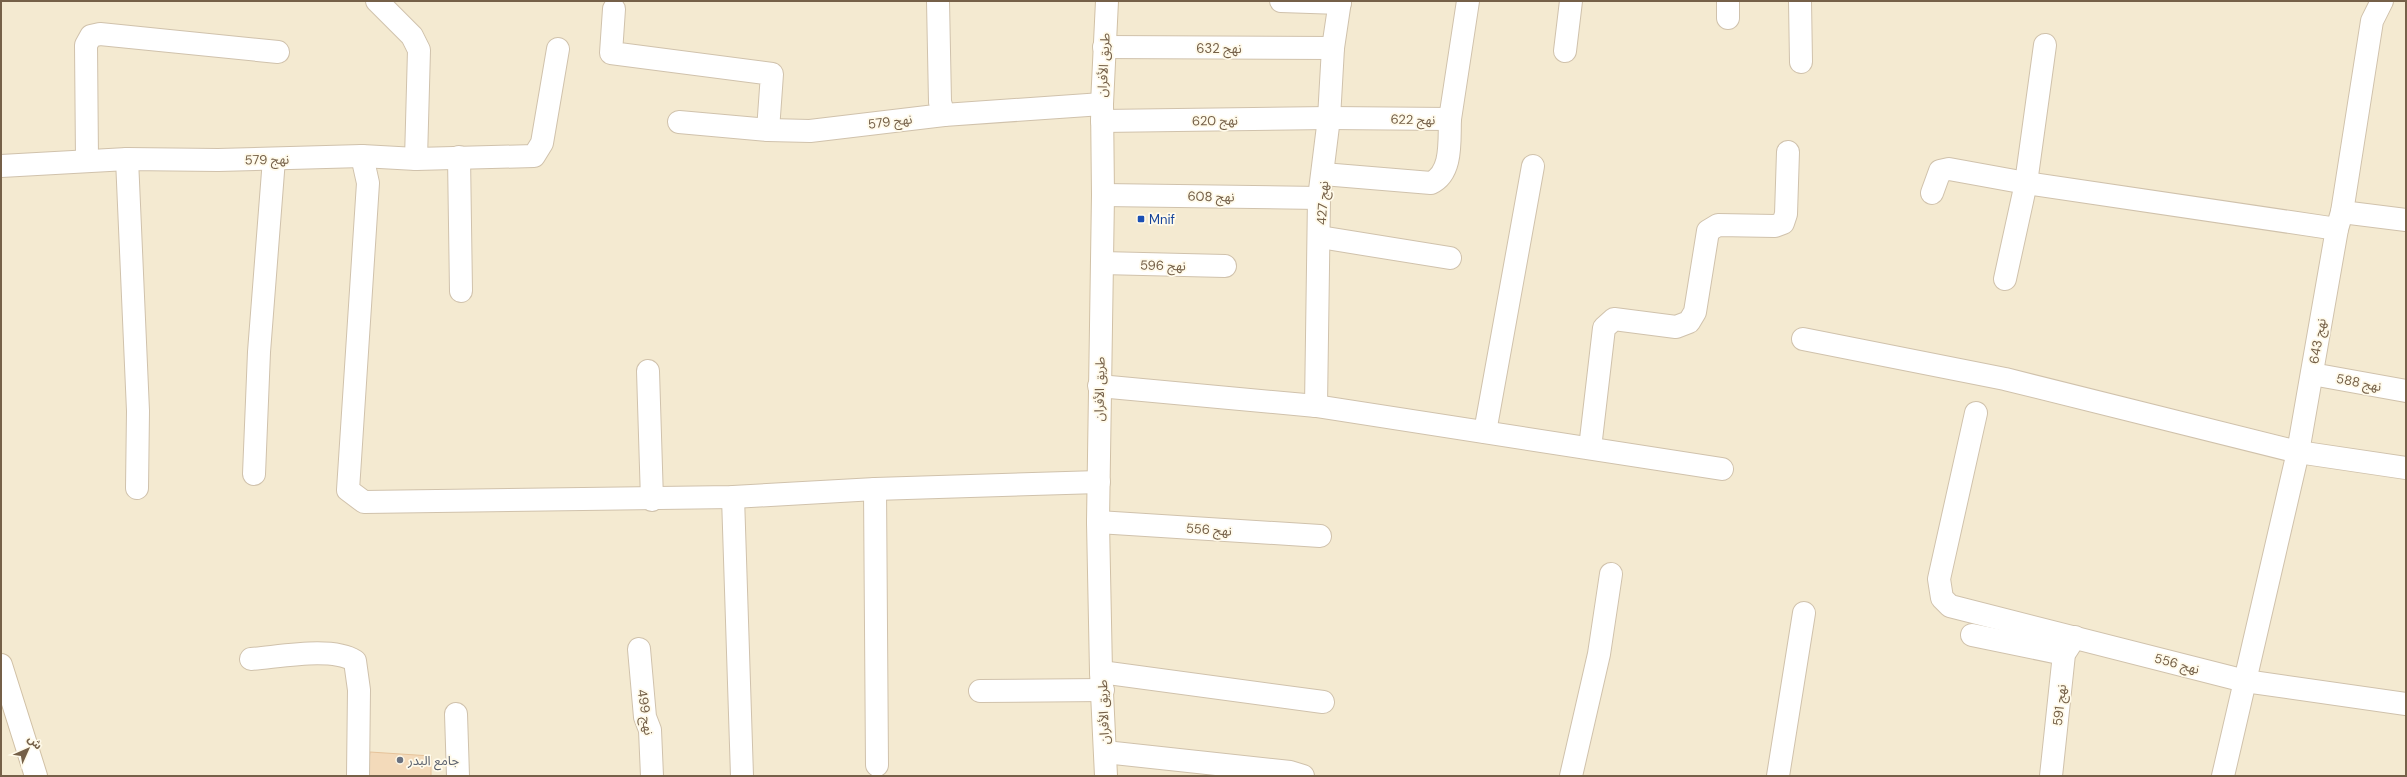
<svg xmlns="http://www.w3.org/2000/svg" width="2407" height="777" font-family="'DM Sans','Noto Sans Arabic',sans-serif">
<style>
.residential{fill:#f4ead1}
.building{fill:#f3daba;stroke:#e6c39a}
.lines{fill:none;stroke-linecap:round;stroke-linejoin:round}
.minor-casing{stroke:#d0c2ac;stroke-width:24}
.secondary-casing{stroke:#d1c1a6;stroke-width:24}
.minor{stroke:#fff;stroke-width:22}
.secondary{stroke:#fff;stroke-width:22}
.transit-dot{fill:#1a4fb4;stroke:#fffaea;stroke-width:1.5}
.worship-dot{fill:#6b7280;stroke:#fffaea;stroke-width:1.5}
.labels{text-anchor:middle;stroke-width:3.5;stroke-linejoin:round;paint-order:stroke}
.street-label{font-size:13px;fill:#756048;stroke:#fffaea}
.transit-label{font-size:13px;fill:#164399;stroke:#fffaea;text-anchor:start}
.worship-label{font-size:13px;fill:#5b616d;stroke:#fffaea;text-anchor:start}
</style>
<rect width="100%" height="100%" fill="#fdf7e3"/>
<rect class="residential" x="1" y="1" width="2405" height="775"/>
<polygon class="building" points="370,752 431,756 431,776 367,776"/>
<g class="lines">
<g class="minor-casing">
<g id="minor">
<polyline points="377,1 412,36 419,50 416,159"/>
<polyline points="938,1 940,102 944,115"/>
<polyline points="1281,1 1340,3"/>
<polyline points="1800,1 1801,62"/>
<polyline points="614,9 611,53 772,74 768,130"/>
<polyline points="1728,18 1728,1"/>
<polyline points="1104,47 1333,48"/>
<polyline points="1565,51 1571,1"/>
<polyline points="1102,121 1329,118 1450,119 1468,1"/>
<polyline points="679,122 768,130 810,131 944,115 1102,104"/>
<polyline points="362,156 368,183 348,490 364,502 733,497 875,489 1099,482"/>
<polyline points="459,157 461,291"/>
<polyline points="127,159 138,411 137,488"/>
<polyline points="87,160 86,45 91,36 100,34 278,52"/>
<polyline points="1,166 127,159 218,160 362,156 416,159 534,156 542,143 558,49"/>
<path d="M1323,174l108,9c22,-10 18,-43 19,-64"/>
<polyline points="1932,193 1940,171 1949,169 2026,183 2337,229"/>
<polyline points="1103,195 1319,198"/>
<polyline points="2342,212 2406,220"/>
<polyline points="1320,237 1450,258"/>
<polyline points="1102,263 1225,266"/>
<polyline points="2005,279 2026,183 2045,45"/>
<polyline points="1803,339 2005,379 2298,452 2406,468"/>
<polyline points="648,371 652,500"/>
<polyline points="2312,374 2406,391"/>
<polyline points="1099,386 1316,406 1722,469"/>
<polyline points="1316,406 1319,198 1329,118 1333,48 1340,1"/>
<polyline points="1976,413 1939,579 1942,598 1950,606 2245,681 2406,704"/>
<polyline points="1485,432 1533,166"/>
<polyline points="1590,448 1604,328 1614,319 1676,327 1689,322 1695,312 1708,231 1718,225 1775,226 1783,223 1786,214 1788,152"/>
<polyline points="254,474 259,352 274,159"/>
<polyline points="875,489 877,765"/>
<polyline points="733,497 742,776"/>
<polyline points="1098,522 1320,536"/>
<polyline points="1972,635 2064,654"/>
<polyline points="639,649 645,717 650,730 652,776"/>
<path d="M251,659c28,-2 81,-13 104,2l4,29 -1,86"/>
<polyline points="1101,672 1323,702"/>
<polyline points="980,691 1103,690"/>
<polyline points="456,714 458,776"/>
<polyline points="1105,752 1290,772 1303,776"/>
<polyline points="1571,776 1599,654 1611,574"/>
<polyline points="1778,776 1804,613"/>
<polyline points="2051,776 2064,654 2075,637"/>
<polyline points="2223,776 2298,452 2337,229 2342,212 2372,21 2382,1"/>
</g>
</g>
<g class="secondary-casing">
<g id="secondary">
<polyline points="1,665 36,776"/>
<polyline points="1106,776 1101,672 1098,522 1103,195 1102,104 1107,1"/>
</g>
</g>
<use href="#minor" class="minor"/>
<use href="#secondary" class="secondary"/>
</g>
<rect class="transit-dot" x="1137" y="215" width="8" height="8" rx="2"/>
<circle class="worship-dot" cx="400" cy="760" r="4"/>
<g class="labels">
<g class="street-label">
<text x="1219" y="53">نهج 632</text>
<text transform="translate(1103 65) rotate(-87)" y="5">طريق الأفران</text>
<text transform="translate(1413 119) rotate(1)" y="5">نهج 622</text>
<text transform="translate(1215 120) rotate(-1)" y="5">نهج 620</text>
<text transform="translate(890 121) rotate(-7)" y="5">نهج 579</text>
<text transform="translate(267 159) rotate(-1)" y="5">نهج 579</text>
<text transform="translate(1211 196) rotate(1)" y="5">نهج 608</text>
<text transform="translate(1322 203) rotate(-87)" y="5">نهج 427</text>
<text transform="translate(1163 265) rotate(1)" y="5">نهج 596</text>
<text transform="translate(2317 341) rotate(-80)" y="5">نهج 643</text>
<text transform="translate(2359 382) rotate(11)" y="5">نهج 588</text>
<text transform="translate(1099 389) rotate(-89)" y="5">طريق الأفران</text>
<text transform="translate(1209 529) rotate(4)" y="5">نهج 556</text>
<text transform="translate(2177 663) rotate(15)" y="5">نهج 556</text>
<text transform="translate(2059 705) rotate(-84)" y="5">نهج 591</text>
<text transform="translate(646 712) rotate(81)" y="5">نهج 499</text>
<text transform="translate(1103 712) rotate(-92)" y="5">طريق الأفران</text>
</g>
<g class="transit-label">
<text x="1149" y="224">Mnif</text>
</g>
<g class="worship-label">
<text x="408" y="765">جامع البدر</text>
</g>
</g>
<rect width="2407" height="777" fill="none" stroke="#756048" stroke-width="4"/>
<g transform="translate(28 749) rotate(45)" stroke="#fffaea" stroke-width="3" paint-order="stroke">
<path d="M0-3L7 15L0 10L-7 15Z" fill="#756048"/>
<text y="-6" font-size="11" font-weight="bold" text-anchor="middle" fill="#756048">ش</text>
</g>
</svg>
